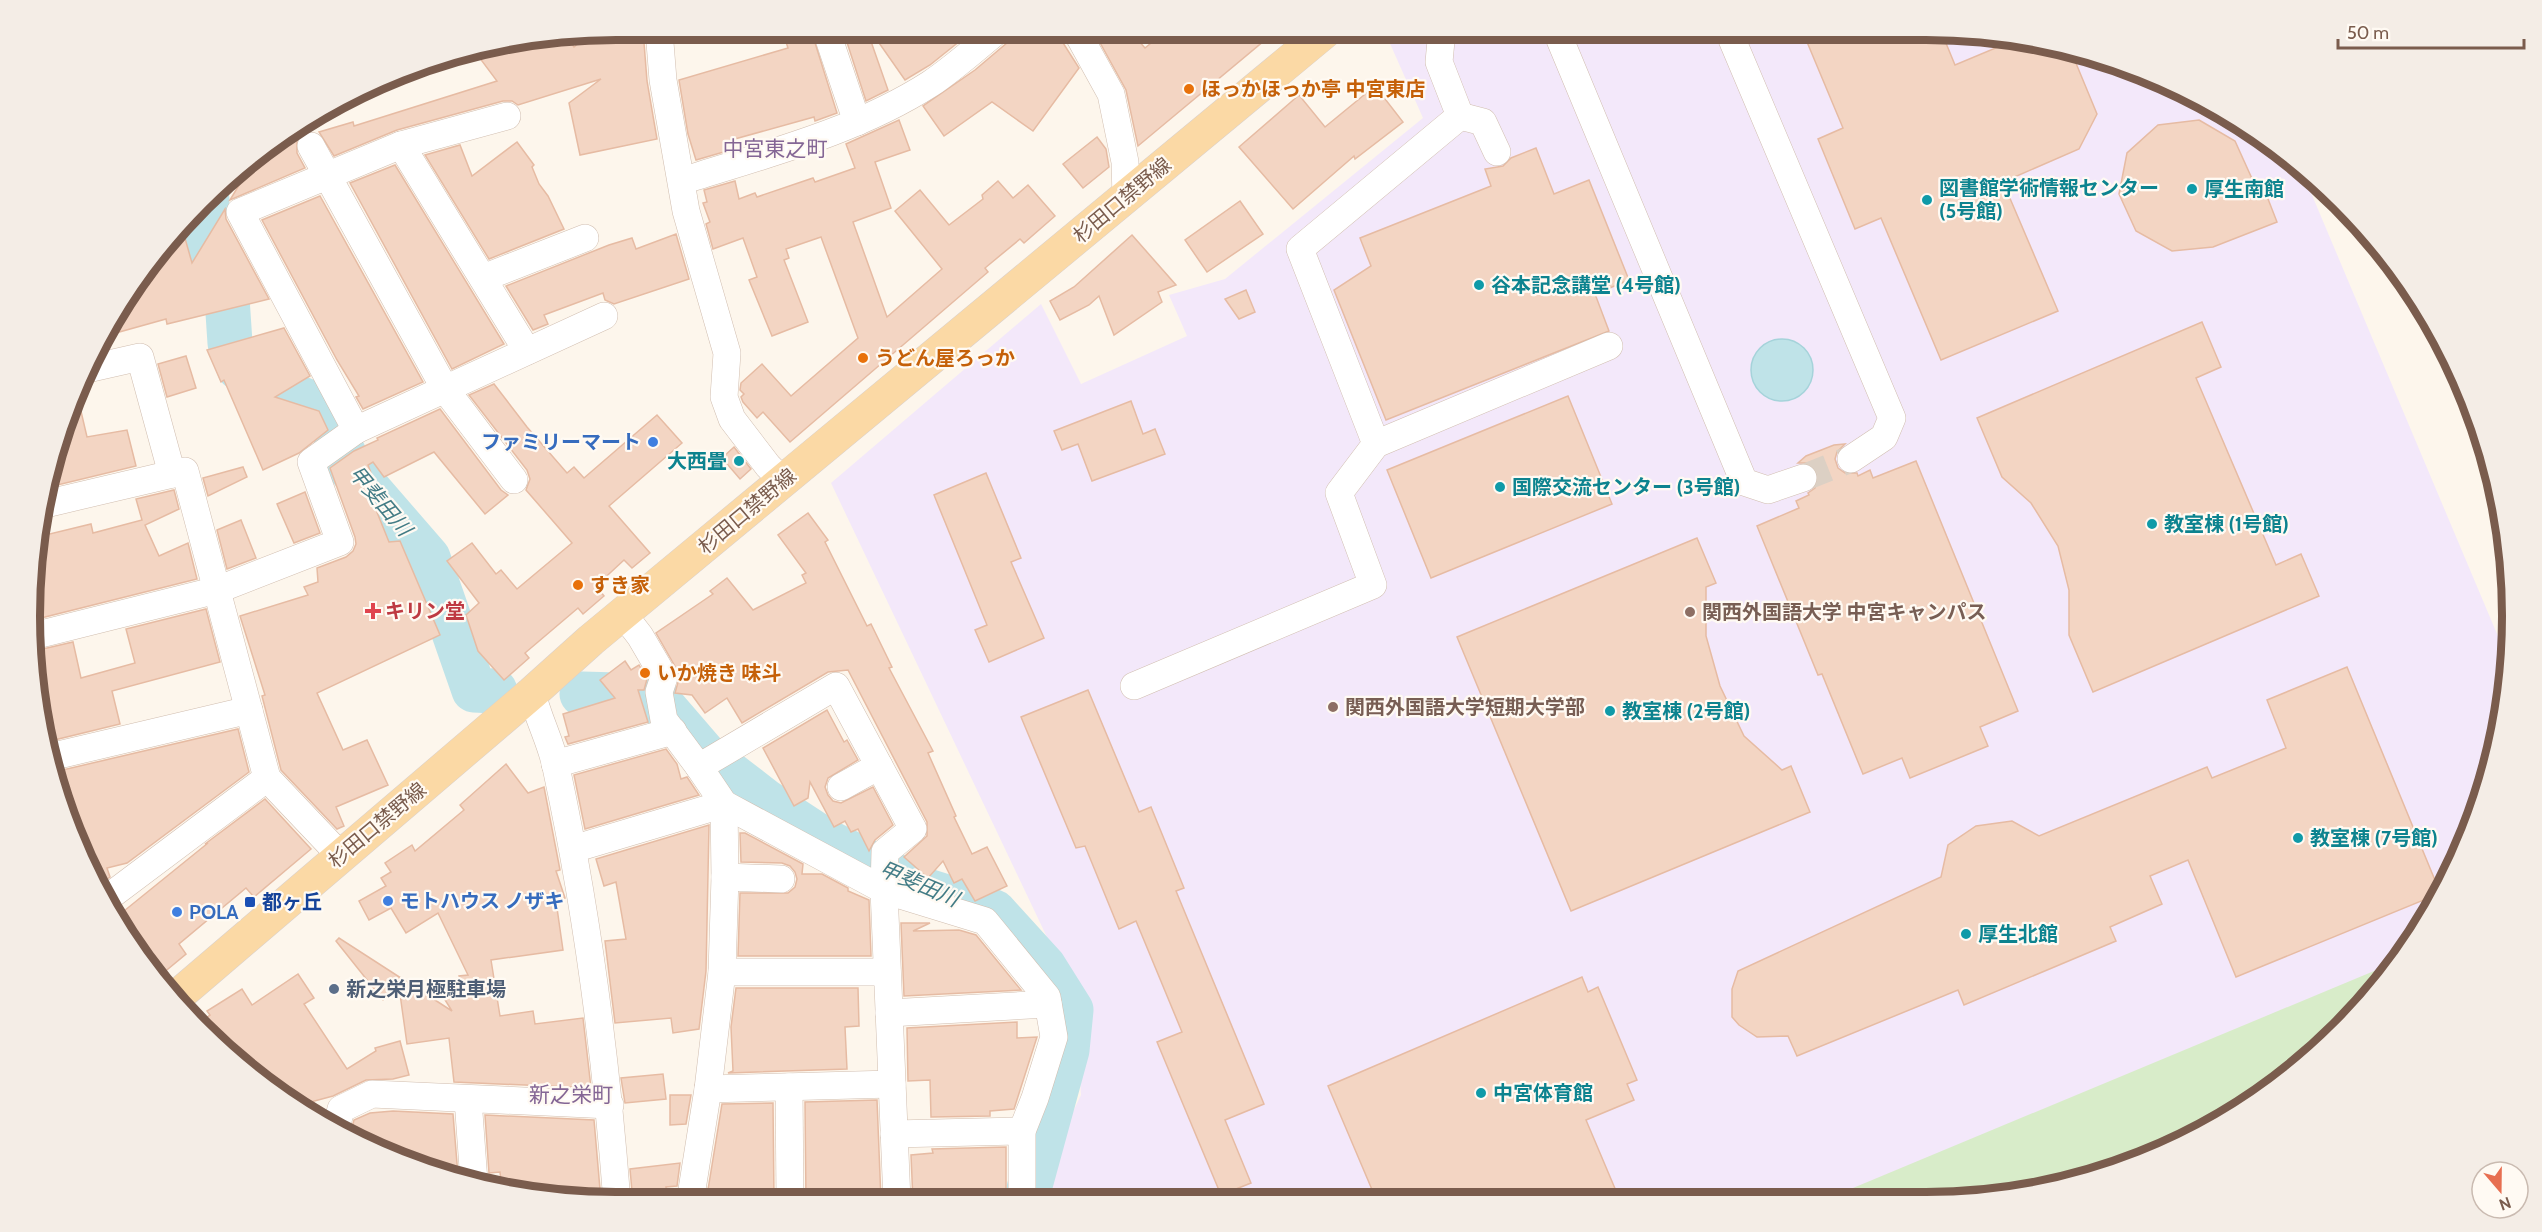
<svg xmlns="http://www.w3.org/2000/svg" width="2542" height="1232" font-family="Cabin,'Noto Sans JP',sans-serif">
<style>
.education{fill:#f3e8fa}
.green{fill:#d8ecc9}
.water{fill:#bfe3e8;stroke:#a5d3da;stroke-width:1.5}
.lines{fill:none;stroke-linecap:round;stroke-linejoin:round}
.river{stroke:#bfe3e8;stroke-width:45}
.building{fill:#f3d5c3;stroke:#e6bba3;stroke-width:1.5}
.minor-tunnel{stroke:#dcd0c4;stroke-width:27;stroke-dasharray:27 14;stroke-linecap:butt}
.minor-casing{stroke:#d1beb0;stroke-width:28}
.major-casing{stroke:#dad1cd;stroke-width:34}
.minor{stroke:#fff;stroke-width:27}
.major{stroke:#fbd9a5;stroke-width:33}
.food-dot{fill:#e8710a;stroke:#fffaf3;stroke-width:2}
.culture-dot{fill:#0f9aa8;stroke:#fffaf3;stroke-width:2}
.shop-dot{fill:#3f7fe0;stroke:#fffaf3;stroke-width:2}
.health-dot{fill:#e0444e;stroke:#fffaf3;stroke-width:2}
.education-dot{fill:#8d6e63;stroke:#fffaf3;stroke-width:2}
.transit-dot{fill:#1a4fb4;stroke:#fffaf3;stroke-width:2}
.service-dot{fill:#5c6f8a;stroke:#fffaf3;stroke-width:2}
.labels{text-anchor:middle;stroke-width:4.5;stroke-linejoin:round;paint-order:stroke}
.food-label{font-size:20px;font-weight:bold;fill:#c56008;stroke:#fffaf3;text-anchor:start}
.culture-label{font-size:20px;font-weight:bold;fill:#0d838f;stroke:#fffaf3;text-anchor:start}
.street-label{font-size:20px;fill:#7a5c4d;stroke:#fffaf3}
.shop-label{font-size:20px;font-weight:bold;fill:#366cbe;stroke:#fffaf3;text-anchor:start}
.health-label{font-size:20px;font-weight:bold;fill:#be3a42;stroke:#fffaf3;text-anchor:start}
.education-label{font-size:20px;font-weight:bold;fill:#785e54;stroke:#fffaf3;text-anchor:start}
.transit-label{font-size:20px;font-weight:bold;fill:#164399;stroke:#fffaf3;text-anchor:start}
.service-label{font-size:20px;font-weight:bold;fill:#4e5e75;stroke:#fffaf3;text-anchor:start}
.neighbourhood-label{font-size:21px;fill:#846695;stroke:#fffaf3}
.water-label{font-size:21px;font-style:italic;fill:#437c86;stroke:#fffaf3}
.rim{fill:none;stroke:#7a5c4d;stroke-width:8}
</style>
<rect width="100%" height="100%" fill="#fdf6ec"/>
<polygon class="education" points="1384,30 1926,30 2041,41 2151,75 2252,129 2301,169 2508,660 2501,731 2467,841 2391,972 2283,1081 2151,1157 2003,1197 1054,1200 1049,1162 1081,1095 1074,994 831,483 1041,304 1081,384 1187,336 1169,295 1225,279 1423,118"/>
<polygon class="green" points="2398,961 2391,972 2283,1081 2151,1157 2003,1197 1829,1198"/>
<circle class="water" cx="1782" cy="370" r="31"/>
<g class="lines">
<g class="river">
<polyline points="207,200 201,219 209,252 226,283 230,343 239,368 262,383 324,408 350,468 428,558 474,690 495,691"/>
<polyline points="582,694 654,696 704,754 765,801 826,841 924,890 994,912 1044,967 1071,1010 1067,1050 1029,1189 1030,1200"/>
</g>
</g>
<g class="building">
<polygon points="616,30 643,30 647,81 657,139 580,155 569,103 601,79 518,105 512,101 503,101 397,130 334,156 319,132 353,122 354,126 497,81 473,49 502,41 565,35 574,47 592,32"/>
<polygon points="782,30 811,30 837,113 815,121 814,117 724,142 727,151 696,160 688,134 679,80 788,48"/>
<polygon points="843,30 867,30 888,90 866,101"/>
<polygon points="870,30 963,30 966,36 930,65 905,80"/>
<polygon points="1015,30 1058,30 1058,35 1079,68 1033,131 992,102 944,136 923,106 975,70 1008,42"/>
<polygon points="1109,30 1129,30 1145,48 1167,30 1277,30 1138,146 1126,90 1098,39"/>
<polygon points="1802,30 1941,31 1955,65 2017,39 2041,41 2073,56 2097,114 2079,149 2003,182 2058,311 1941,360 1881,218 1855,229 1818,139 1843,128"/>
<polygon points="1375,86 1403,122 1355,159 1354,156 1293,209 1239,147 1299,95 1325,127"/>
<polygon points="899,120 910,150 875,162 891,208 853,222 887,317 942,269 895,211 920,190 949,225 983,199 982,195 998,181 1013,198 1028,185 1055,216 1024,243 1020,239 985,268 988,272 790,442 763,412 757,418 743,402 741,397 744,394 740,390 741,383 762,364 791,396 858,338 821,237 786,249 789,258 784,260 808,322 772,336 749,280 757,277 743,238 713,249 706,224 710,222 703,203 707,202 704,190 735,181 739,199 755,193 757,197 813,178 815,182 855,168 846,144"/>
<polygon points="2199,120 2235,141 2254,183 2261,181 2277,222 2213,247 2172,251 2136,231 2119,194 2127,153 2158,125"/>
<polygon points="295,137 297,140 297,153 305,168 230,200 247,172 244,165 255,155"/>
<polygon points="1097,137 1106,149 1109,167 1083,188 1063,164"/>
<polygon points="517,142 534,165 532,167 539,184 548,196 564,229 489,259 425,155 460,145 472,176"/>
<polygon points="1536,148 1554,194 1589,180 1629,280 1595,294 1609,331 1386,420 1334,290 1371,266 1360,238 1491,186 1485,169 1503,166 1511,158"/>
<polygon points="395,165 504,344 452,369 350,183"/>
<polygon points="320,196 423,382 363,409 356,397 359,396 337,360 262,220"/>
<polygon points="1240,201 1263,234 1207,272 1185,240"/>
<polygon points="225,209 226,219 269,299 167,324 166,319 105,336 129,291 176,229 181,224 192,263"/>
<polygon points="676,234 689,279 614,304 605,300 603,293 544,315 548,324 533,330 506,286 609,245 632,238 636,249"/>
<polygon points="1132,235 1176,285 1158,292 1162,302 1114,335 1099,296 1089,305 1060,320 1050,301 1074,287"/>
<polygon points="1246,290 1255,312 1239,319 1225,299"/>
<polygon points="2202,322 2221,367 2196,378 2276,565 2301,554 2319,596 2093,692 2069,635 2069,590 2058,546 2031,503 2002,477 1977,418"/>
<polygon points="284,328 310,376 275,397 319,411 328,430 299,453 263,470 224,380 221,382 207,350"/>
<polygon points="186,356 196,388 167,397 158,364"/>
<polygon points="494,384 527,427 567,473 574,467 584,478 657,415 682,443 609,506 650,553 632,568 624,560 596,586 604,596 583,614 578,608 525,653 529,658 504,680 478,651 466,615 479,603 447,561 472,543 496,574 501,570 517,589 572,543 526,490 530,479 527,470 469,395"/>
<polygon points="76,390 87,437 127,430 136,466 45,488"/>
<polygon points="1568,396 1612,504 1431,578 1387,470"/>
<polygon points="1131,401 1143,434 1155,429 1165,454 1092,481 1078,444 1062,450 1054,431"/>
<polygon points="440,409 501,490 508,495 485,514 434,452 384,477 373,462 368,465 374,481 366,485 389,542 400,541 440,635 317,693 343,750 367,740 388,785 336,807 344,826 337,829 281,770 262,696 265,695 240,616 308,595 304,587 318,582 317,568 346,557 353,551 356,544 355,537 330,468 354,451 378,440 377,438"/>
<polygon points="1845,444 1837,452 1835,459 1838,468 1845,473 1857,473 1858,476 1870,470 1873,478 1916,461 2018,711 1980,727 1988,746 1910,778 1902,758 1863,774 1822,674 1818,675 1757,526 1799,508 1796,501 1809,495 1808,493 1815,488 1818,480 1818,472 1814,467 1807,463 1798,463 1806,456 1834,445"/>
<polygon points="734,447 751,469 740,479 722,458"/>
<polygon points="243,467 247,477 208,496 203,478"/>
<polygon points="986,473 1021,558 1011,562 1044,638 989,662 975,630 987,625 934,495"/>
<polygon points="174,490 179,509 145,525 159,556 188,543 197,579 33,620 31,576 37,537 91,524 93,533 142,520 136,499"/>
<polygon points="305,492 320,533 294,543 277,504"/>
<polygon points="808,513 828,540 825,542 867,626 871,624 892,667 889,668 933,751 928,753 956,816 954,817 972,854 987,847 1007,886 975,901 962,879 954,883 943,861 928,878 904,857 927,836 927,822 848,670 828,672 742,723 727,698 705,713 692,695 675,693 680,675 656,633 713,594 710,591 727,578 753,610 806,583 802,575 806,573 778,535"/>
<polygon points="241,520 256,558 227,569 217,530"/>
<polygon points="1697,538 1716,583 1706,587 1706,636 1720,686 1744,736 1782,770 1791,766 1810,812 1571,911 1457,637"/>
<polygon points="206,609 220,662 112,691 120,724 46,742 35,692 34,651 73,642 81,678 135,663 126,629"/>
<polygon points="625,661 631,670 639,665 647,679 644,690 638,690 648,722 568,744 565,737 569,736 563,714 615,698 600,680"/>
<polygon points="2347,667 2439,890 2436,895 2236,977 2188,860 2150,876 2162,904 2110,927 2116,941 1964,1005 1958,990 1797,1056 1788,1036 1757,1037 1739,1025 1732,1017 1732,989 1738,971 1941,877 1948,845 1976,826 2012,821 2039,836 2207,767 2212,778 2286,748 2267,700"/>
<polygon points="1088,690 1139,812 1151,807 1184,888 1176,891 1264,1104 1225,1120 1251,1183 1221,1195 1157,1042 1182,1032 1136,921 1119,929 1085,846 1076,848 1021,717"/>
<polygon points="827,710 844,742 847,740 858,760 828,778 825,787 828,795 833,801 841,803 873,787 893,825 875,840 869,851 858,829 851,832 845,821 834,827 810,782 808,798 794,806 763,748"/>
<polygon points="238,729 249,772 127,863 107,868 110,877 97,886 61,804 54,772"/>
<polygon points="666,749 677,764 681,779 687,777 699,795 585,829 574,775"/>
<polygon points="506,764 528,793 544,787 560,870 556,871 565,898 556,901 563,950 491,960 500,1016 533,1011 535,1024 583,1018 591,1088 454,1082 449,1038 407,1044 399,987 383,1000 336,941 339,938 452,1011 442,995 461,992 459,976 468,975 438,913 406,933 391,908 369,920 359,901 386,886 381,878 391,872 385,863 412,845 415,851 464,810 460,805"/>
<polygon points="265,799 311,849 254,897 246,888 179,944 186,954 156,979 119,922 119,915 208,843 205,844"/>
<polygon points="709,825 706,971 699,1029 673,1033 671,1018 615,1023 605,941 626,939 616,882 604,886 596,859"/>
<polygon points="740,833 745,833 803,864 802,874 822,874 848,888 848,891 869,900 871,956 738,956 740,893 788,893 795,887 797,879 795,872 790,866 782,863 741,862"/>
<polygon points="901,923 930,923 913,931 959,930 976,935 1021,990 904,996"/>
<polygon points="298,974 314,998 304,1004 347,1069 376,1051 375,1048 400,1041 409,1075 393,1079 366,1080 333,1096 296,1106 197,1025 210,1015 207,1011 242,989 252,1005"/>
<polygon points="1582,977 1588,992 1598,987 1637,1080 1627,1084 1634,1100 1586,1120 1619,1198 1376,1199 1328,1086"/>
<polygon points="736,988 858,988 859,1026 845,1027 847,1069 728,1073 733,1071 731,1027"/>
<polygon points="1017,1022 1017,1038 1037,1037 1014,1109 990,1111 990,1116 931,1117 930,1080 908,1081 907,1028"/>
<polygon points="663,1074 666,1099 625,1103 621,1078"/>
<polygon points="670,1095 691,1095 686,1124 670,1125"/>
<polygon points="877,1100 881,1201 806,1201 805,1102"/>
<polygon points="773,1103 774,1201 706,1202 722,1104"/>
<polygon points="393,1111 453,1114 458,1176 391,1157 350,1135 354,1120 370,1113"/>
<polygon points="485,1115 594,1120 601,1201 502,1191 500,1172 489,1173"/>
<polygon points="1006,1147 1006,1201 913,1201 911,1155 933,1153 932,1149"/>
<polygon points="680,1163 677,1186 666,1187 668,1200 633,1202 630,1169"/>
</g>
<g class="lines">
<polyline class="minor-tunnel" points="1803,478 1851,459"/>
<g class="minor-casing">
<g id="minor">
<polyline points="659,30 663,80 686,211 727,353 724,397 732,419 768,466 783,481"/>
<polyline points="826,30 857,122"/>
<polyline points="1073,30 1079,36 1111,94 1125,162 1126,197"/>
<polyline points="1556,30 1744,482 1768,490 1803,478"/>
<polyline points="1728,30 1892,418 1884,437 1851,459"/>
<polyline points="1460,116 1483,122 1497,152"/>
<polyline points="401,145 527,351"/>
<polyline points="311,146 445,389 514,480"/>
<path d="M682,181c84,-27 173,-49 248,-97 24,-16 46,-36 68,-54"/>
<polyline points="483,278 585,238"/>
<polyline points="87,369 140,357 172,474"/>
<polyline points="356,430 240,212 401,145 507,116"/>
<polyline points="1376,444 1609,346"/>
<polyline points="41,505 185,471 267,778 340,855"/>
<polyline points="623,614 640,636 664,677 659,692 664,720 699,767 724,804 725,877 722,972 708,1089 690,1202"/>
<polyline points="33,636 217,590 340,542 311,462 356,430 604,316"/>
<polyline points="1134,686 1373,585 1339,493 1376,444 1300,249 1460,116 1439,62 1442,30"/>
<path d="M532,693c6,26 19,49 24,74 31,143 50,289 61,435"/>
<polyline points="50,757 249,710"/>
<polyline points="555,764 673,731"/>
<polyline points="699,767 836,686 913,829 885,852 884,890 897,1201"/>
<polyline points="841,787 879,766"/>
<polyline points="573,849 724,804 884,890 985,921 1047,997 1054,1037 1035,1098 1022,1131 1022,1201"/>
<polyline points="725,877 781,879"/>
<polyline points="106,899 267,778"/>
<polyline points="722,972 887,972"/>
<polyline points="889,1013 1048,1004"/>
<polyline points="789,1087 790,1201"/>
<polyline points="708,1089 892,1084"/>
<polyline points="468,1099 474,1182"/>
<polyline points="336,1128 341,1109 372,1094 610,1105"/>
<polyline points="894,1134 1022,1131"/>
</g>
</g>
<g class="major-casing">
<polyline id="major" points="174,999 532,693 591,640 1327,30"/>
</g>
<use href="#minor" class="minor"/>
<use href="#major" class="major"/>
</g>
<g class="food-dot">
<circle cx="1189" cy="89" r="6"/>
<circle cx="863" cy="358" r="6"/>
<circle cx="578" cy="585" r="6"/>
<circle cx="645" cy="673" r="6"/>
</g>
<g class="culture-dot">
<circle cx="2192" cy="189" r="6"/>
<circle cx="1927" cy="200" r="6"/>
<circle cx="1479" cy="285" r="6"/>
<circle cx="739" cy="461" r="6"/>
<circle cx="1500" cy="487" r="6"/>
<circle cx="2152" cy="524" r="6"/>
<circle cx="1610" cy="711" r="6"/>
<circle cx="2298" cy="838" r="6"/>
<circle cx="1966" cy="934" r="6"/>
<circle cx="1481" cy="1093" r="6"/>
</g>
<g class="shop-dot">
<circle cx="653" cy="442" r="6"/>
<circle cx="388" cy="901" r="6"/>
<circle cx="177" cy="912" r="6"/>
</g>
<path class="health-dot" d="M370 602h6v6h6v6h-6v6h-6v-6h-6v-6h6z"/>
<g class="education-dot">
<circle cx="1690" cy="612" r="6"/>
<circle cx="1333" cy="707" r="6"/>
</g>
<rect class="transit-dot" x="244" y="896" width="12" height="12" rx="3"/>
<circle class="service-dot" cx="334" cy="989" r="6"/>
<g class="labels">
<g class="food-label">
<text x="1201" y="96">ほっかほっか亭 中宮東店</text>
<text x="875" y="365">うどん屋ろっか</text>
<text x="590" y="592">すき家</text>
<text x="657" y="680">いか焼き 味斗</text>
</g>
<g class="culture-label">
<text x="1939" y="195">図書館学術情報センター<tspan x="1939" dy="23">(5号館)</tspan></text>
<text x="2204" y="196">厚生南館</text>
<text x="1491" y="292">谷本記念講堂 (4号館)</text>
<text x="727" y="468" text-anchor="end">大西畳</text>
<text x="1512" y="494">国際交流センター (3号館)</text>
<text x="2164" y="531">教室棟 (1号館)</text>
<text x="1622" y="718">教室棟 (2号館)</text>
<text x="2310" y="845">教室棟 (7号館)</text>
<text x="1978" y="941">厚生北館</text>
<text x="1493" y="1100">中宮体育館</text>
</g>
<g class="street-label">
<text transform="translate(1122 200) rotate(-40)" y="7">杉田口禁野線</text>
<text transform="translate(747 511) rotate(-40)" y="7">杉田口禁野線</text>
<text transform="translate(377 825) rotate(-40)" y="7">杉田口禁野線</text>
</g>
<g class="shop-label">
<text x="641" y="449" text-anchor="end">ファミリーマート</text>
<text x="400" y="908">モトハウス ノザキ</text>
<text x="189" y="919">POLA</text>
</g>
<g class="health-label">
<text x="385" y="618">キリン堂</text>
</g>
<g class="education-label">
<text x="1702" y="619">関西外国語大学 中宮キャンパス</text>
<text x="1345" y="714">関西外国語大学短期大学部</text>
</g>
<g class="transit-label">
<text x="262" y="909">都ヶ丘</text>
</g>
<g class="service-label">
<text x="346" y="996">新之栄月極駐車場</text>
</g>
<g class="neighbourhood-label">
<text x="775" y="156">中宮東之町</text>
<text x="571" y="1102">新之栄町</text>
</g>
<g class="water-label">
<text transform="translate(380 501) rotate(50)" y="7">甲斐田川</text>
<text transform="translate(919 884) rotate(23)" y="7">甲斐田川</text>
</g>
</g>
<path d="M0 0H2542V1232H0ZM616 40H1926A576 576 0 0 1 2502 616V616A576 576 0 0 1 1926 1192H616A576 576 0 0 1 40 616V616A576 576 0 0 1 616 40Z" fill="#f4ede6" fill-rule="evenodd"/>
<path class="rim" d="M616 40H1926A576 576 0 0 1 2502 616V616A576 576 0 0 1 1926 1192H616A576 576 0 0 1 40 616V616A576 576 0 0 1 616 40Z"/>
<g transform="translate(2500 1190) rotate(160)"><circle r="28" fill="#fffaf3" stroke="#cabbb1" stroke-width="1.5"/>
<path d="M0-4.5L10 22L0 15L-10 22Z" fill="#e76f51"/>
<text y="-9" font-size="16" font-weight="bold" text-anchor="middle" fill="#7a5c4d">N</text>
</g>
<path d="M2338 39v9h186v-9" fill="none" stroke="#7a5c4d" stroke-width="3"/>
<text x="2347" y="39" font-size="18" fill="#7a5c4d" stroke="#fffaf3" stroke-width="4.5" paint-order="stroke">50 m</text>
</svg>
